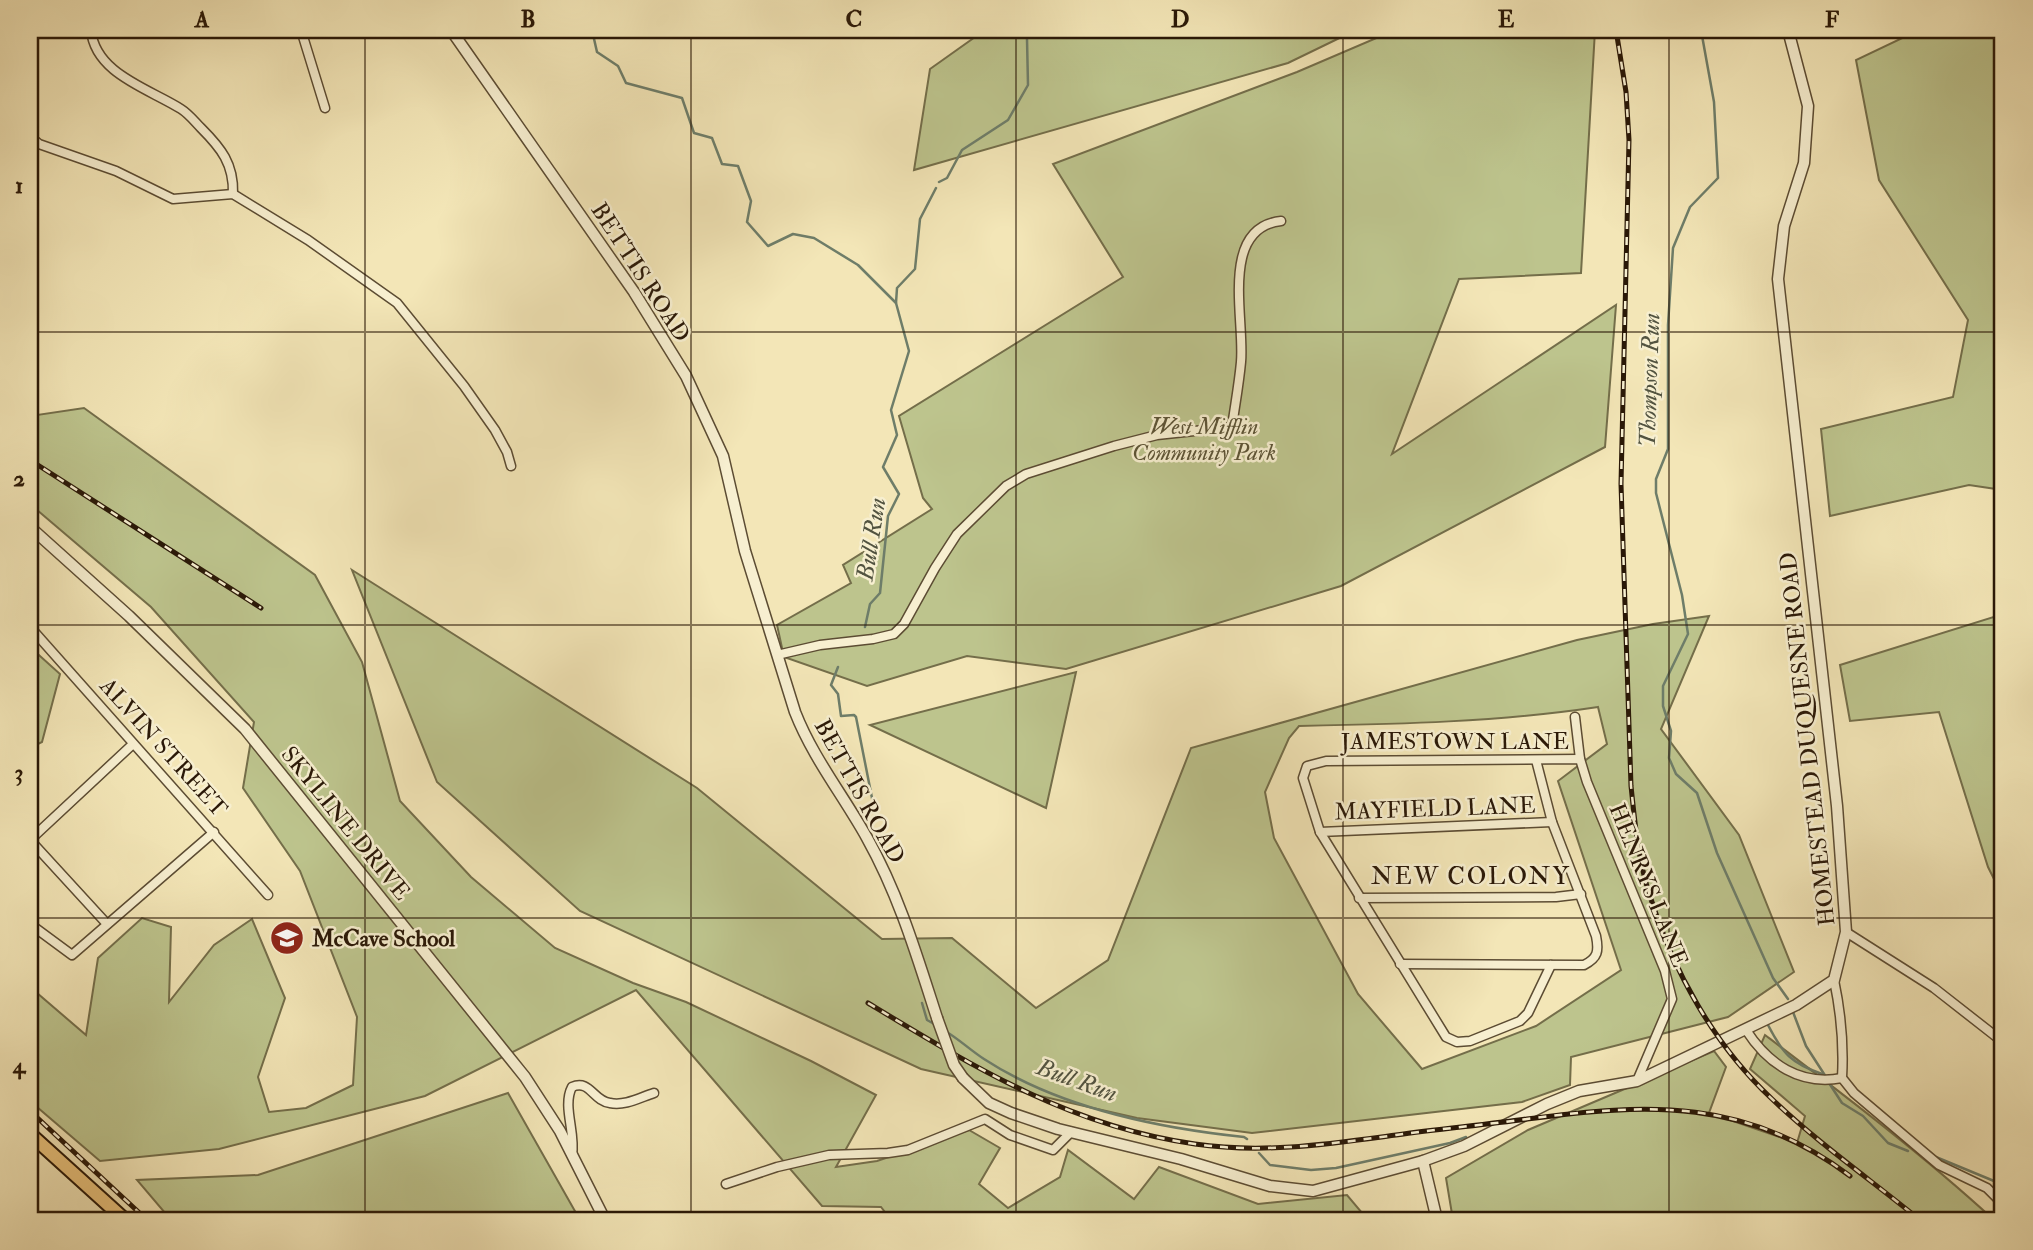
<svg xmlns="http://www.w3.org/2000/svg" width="2033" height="1250" font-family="'IM FELL Double Pica',serif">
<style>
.green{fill:#bdc48d;stroke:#746e4a;stroke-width:2;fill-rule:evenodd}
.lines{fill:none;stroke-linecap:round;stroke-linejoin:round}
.stream{stroke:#6e7d69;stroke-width:2.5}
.minor-casing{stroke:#5c4c33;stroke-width:11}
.tertiary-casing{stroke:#5c4c33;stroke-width:13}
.primary-casing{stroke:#2a1807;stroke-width:16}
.minor{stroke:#f7efd0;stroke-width:8}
.tertiary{stroke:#f7efd0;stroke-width:10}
.primary{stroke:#eac37c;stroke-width:12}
.rail-casing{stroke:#2a1807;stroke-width:5}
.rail{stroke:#f7efd0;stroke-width:2.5;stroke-dasharray:8;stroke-linecap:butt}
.tertiary-bridge-casing{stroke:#5c4c33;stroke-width:13;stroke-linecap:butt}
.tertiary-bridge{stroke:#f7efd0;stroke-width:10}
.grid{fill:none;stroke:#2a1807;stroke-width:2;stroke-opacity:0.55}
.labels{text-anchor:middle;stroke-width:5;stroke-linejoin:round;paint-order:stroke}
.street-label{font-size:23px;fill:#2a1807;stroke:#f7efd0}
.park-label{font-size:23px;font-style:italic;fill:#5d5436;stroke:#f7efd0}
.poi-label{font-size:23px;font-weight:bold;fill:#2a1807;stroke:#f7efd0;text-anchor:start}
.water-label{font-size:24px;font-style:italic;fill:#525340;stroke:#f7efd0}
.neighbourhood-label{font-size:24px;letter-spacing:2px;fill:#2a1807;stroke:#f7efd0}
.neatline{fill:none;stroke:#2a1807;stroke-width:2.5}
.grid-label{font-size:23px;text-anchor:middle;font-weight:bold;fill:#2a1807}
</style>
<rect width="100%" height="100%" fill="#f3e6b7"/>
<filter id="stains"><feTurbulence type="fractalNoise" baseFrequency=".00286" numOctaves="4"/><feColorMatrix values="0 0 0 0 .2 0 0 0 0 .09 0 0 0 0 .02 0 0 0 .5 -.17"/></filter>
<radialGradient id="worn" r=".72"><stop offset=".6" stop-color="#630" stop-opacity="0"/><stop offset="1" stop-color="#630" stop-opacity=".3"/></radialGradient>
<g class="green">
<polygon points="985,30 1356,30 1288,63 914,170 930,69"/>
<polygon points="1395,30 1595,30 1581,273 1459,279 1392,454 1616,305 1605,447 1341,586 1066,669 967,656 867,686 784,657 777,625 851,583 843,565 932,509 923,498 899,416 1123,277 1053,164 1297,72"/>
<polygon points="1919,30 2003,30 2003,490 1969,485 1830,516 1821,429 1953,397 1968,320 1879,180 1856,60"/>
<polygon points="84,408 315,575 362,662 400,801 471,877 555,948 633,983 686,1002 811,1061 876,1095 836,1167 877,1161 969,1130 1000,1148 979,1184 1008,1208 1060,1177 1068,1150 1134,1199 1159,1167 1258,1204 1347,1195 1368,1220 891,1220 881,1207 822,1206 636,990 425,1096 219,1149 100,1161 30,1101 30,987 86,1035 98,958 142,918 171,927 169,1002 214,945 252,919 285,998 258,1077 269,1112 306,1108 353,1085 357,1017 300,871 243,788 254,722 151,607 30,504 30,416"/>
<path d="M352,570l345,218 185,151 70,-1 84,70 72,-48 83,-212 386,-108 76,-16 56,-8 -48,113 78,106 55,137 -66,45 -157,40 -1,28 -48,17 -270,31 -115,-15 -216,-49 -341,-158 -143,-129zM1598,707l9,37 -49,37 63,189 -85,56 -114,43 -64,-75 -84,-156 -9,-46 24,-54 10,-12c100,-2 200,-4 299,-19z"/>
<polygon points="2003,614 2003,897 1988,867 1939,712 1850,721 1840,665"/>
<polygon points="30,647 60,674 42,742 30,748"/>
<polygon points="1076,672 1046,808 870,725"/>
<path d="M1765,1035c79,60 157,119 229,185h-541l-7,-42 82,-48 186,-79 12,16 -17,46 88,30 8,-27 -55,-47z"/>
<polygon points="508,1093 580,1220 171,1220 137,1180 258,1175"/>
</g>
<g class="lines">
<g class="stream">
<polyline points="592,30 597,52 618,66 626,83 682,98 694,133 712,138 722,164 738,166 751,201 747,222 768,246 793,234 814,238 858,265 896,303 909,351 891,410 897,435 883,467 899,494 888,516 880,593 870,604 865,627"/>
<polyline points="1701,30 1714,102 1718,178 1690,207 1673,248 1668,325 1668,449 1656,479 1656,493 1682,595 1688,634 1663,686 1663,706 1671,731 1669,758 1676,774 1697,793 1717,853 1773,978 1788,999"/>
<polyline points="939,182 947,178 962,150 1008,120 1028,85 1027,39 1029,30"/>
<polyline points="896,303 897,288 915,269 920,219 936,188"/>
<polyline points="838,667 831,685 838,694 841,716 854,715 856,717 873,803"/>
<polyline points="922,1003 927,1020 936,1025"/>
<polyline points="1793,1012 1806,1046 1826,1077"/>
<path d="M1763,1024l5,1c15,29 23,38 54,49"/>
<path d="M945,1031c14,8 25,19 39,28 75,49 173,69 260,78l3,2"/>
<polyline points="1829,1083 1842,1103 1863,1116 1888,1143 1908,1151"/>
<polyline points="1259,1153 1270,1165 1311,1170 1336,1168 1450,1143 1466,1137"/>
<polyline points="1931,1155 1994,1181 2003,1189"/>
</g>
<g class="minor-casing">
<g id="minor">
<path d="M91,30c4,44 59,59 90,79 8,5 14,13 20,19 20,20 33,36 32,66"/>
<polyline points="301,30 325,108"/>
<polyline points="30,136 39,144 116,171 173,199 233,194 308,240 397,303 464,386 495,430 507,452 511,466"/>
<polyline points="30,627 268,895"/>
<path d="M777,655l43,-10 53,-6 21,-5 10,-10 31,-56 22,-34 49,-48 20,-12 88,-28 43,-11 75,-8c3,-22 7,-43 9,-65 4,-43 -22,-134 40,-141"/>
<polyline points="1575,717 1580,759"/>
<polyline points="1320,832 1552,822"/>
<polyline points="1359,898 1556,897 1581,894"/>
<polyline points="30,924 72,955 214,832"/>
<polyline points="107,924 30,840 133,744"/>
<polyline points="1846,932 1934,988 2003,1042"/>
<path d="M1400,964l184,1c14,-7 15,-14 12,-29l-44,-114 -16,-62"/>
<polyline points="1551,965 1528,1013 1520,1021 1470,1041 1457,1042 1446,1037 1320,832 1303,778 1307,766 1326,761 1580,759 1587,782 1665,971 1672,999 1637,1081"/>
<path d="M1834,980c7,33 10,64 8,98l12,15 85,72 48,23 16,16"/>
<path d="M1746,1030c22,34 54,56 96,48"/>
<path d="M572,1155c4,-22 -10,-49 0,-68 18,-8 21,14 38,16 15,3 29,-5 44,-10"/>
<polyline points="726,1184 777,1167 829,1155 888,1153 908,1150 985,1119 1010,1135 1053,1150 1071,1132"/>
</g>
</g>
<g class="tertiary-casing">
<g id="tertiary">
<path d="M451,30l183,262 52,84 37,80 22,95 50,161c18,46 48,83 72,126 32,57 50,118 70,180"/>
<polyline points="30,527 129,616 245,729 525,1077 560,1131 605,1220"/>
<polyline points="963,1078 989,1103 1011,1113 1058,1129 1181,1159 1270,1186 1313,1191 1423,1161 1464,1146 1547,1104 1579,1091 1637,1081 1796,1005 1834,980 1846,932 1837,806 1778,279 1784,226 1804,163 1808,106 1788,30"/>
<polyline points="1423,1161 1437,1220"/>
</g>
</g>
<g class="primary-casing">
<polyline id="primary" points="30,1134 125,1220"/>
</g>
<use href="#minor" class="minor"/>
<use href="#tertiary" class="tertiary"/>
<use href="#primary" class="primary"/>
<g class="rail-casing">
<g id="rail">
<path d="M1616,30l10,62 3,48 -8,344 10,302c4,37 7,74 19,110 23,75 64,149 122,203 46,44 99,81 148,121"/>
<polyline points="30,460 261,608"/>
<path d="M868,1003c106,64 201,123 327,141 68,10 134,0 201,-9 43,-6 87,-10 131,-16 122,-16 219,-21 323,57"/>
<polyline points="30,1111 147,1220"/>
</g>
</g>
<use href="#rail" class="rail"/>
<g class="tertiary-bridge-casing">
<polyline id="tertiary-bridge" points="937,1018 954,1065 963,1078"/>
</g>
<use href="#tertiary-bridge" class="tertiary-bridge"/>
</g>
<path class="grid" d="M365,30v1190M691,30v1190M1016,30v1190M1343,30v1190M1669,30v1190M30,332h1973M30,625h1973M30,918h1973"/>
<defs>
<g id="school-disc" transform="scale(1.75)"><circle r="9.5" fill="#8f2418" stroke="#f7efd0"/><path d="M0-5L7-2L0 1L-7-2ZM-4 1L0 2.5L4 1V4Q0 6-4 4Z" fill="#fff"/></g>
</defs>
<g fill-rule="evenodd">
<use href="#school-disc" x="287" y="938"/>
</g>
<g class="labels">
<g class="street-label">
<text transform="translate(641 272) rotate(57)" y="8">BETTIS ROAD</text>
<text transform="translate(1807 739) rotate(-96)" y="8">HOMESTEAD DUQUESNE ROAD</text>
<text x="1455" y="749">JAMESTOWN LANE</text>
<text transform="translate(164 747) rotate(48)" y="8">ALVIN STREET</text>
<text transform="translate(860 791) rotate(61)" y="8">BETTIS ROAD</text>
<text transform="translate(1435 808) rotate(-2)" y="8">MAYFIELD LANE</text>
<text transform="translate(346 823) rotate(51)" y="8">SKYLINE DRIVE</text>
<text transform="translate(1649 885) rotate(68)" y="8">HENRYS LANE</text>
</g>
<g class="park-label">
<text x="1204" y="434">West Mifflin<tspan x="1204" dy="26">Community Park</tspan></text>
</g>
<g class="poi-label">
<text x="312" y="946">McCave School</text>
</g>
<g class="water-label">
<text transform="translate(1649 380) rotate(-88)" y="8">Thompson Run</text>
<text transform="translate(871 539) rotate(-81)" y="8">Bull Run</text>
<text transform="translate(1077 1080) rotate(20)" y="8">Bull Run</text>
</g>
<g class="neighbourhood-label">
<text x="1471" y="884">NEW COLONY</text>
</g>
</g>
<rect width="2033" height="1250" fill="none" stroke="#f3e6b7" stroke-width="77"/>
<rect x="38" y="38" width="1956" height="1174" class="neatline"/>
<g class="grid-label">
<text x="202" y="27">A</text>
<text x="528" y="27">B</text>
<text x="854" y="27">C</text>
<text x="1180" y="27">D</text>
<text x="1506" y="27">E</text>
<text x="1832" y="27">F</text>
<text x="19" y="193">1</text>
<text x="19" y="486">2</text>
<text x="19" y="780">3</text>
<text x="19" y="1073">4</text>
</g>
<rect width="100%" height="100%" filter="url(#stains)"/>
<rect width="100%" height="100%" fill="url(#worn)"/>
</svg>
